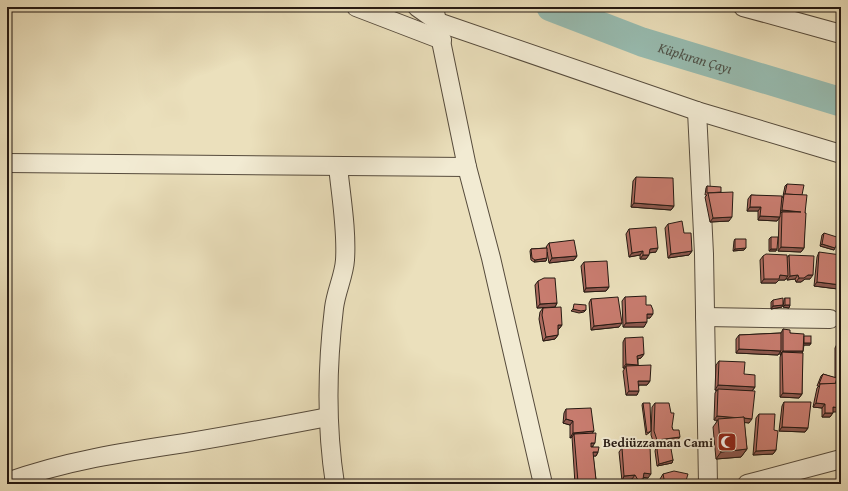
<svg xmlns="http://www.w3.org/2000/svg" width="848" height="491" font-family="'Gentium Book Plus',serif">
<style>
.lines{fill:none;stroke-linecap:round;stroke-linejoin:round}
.river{stroke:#98bdb2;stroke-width:29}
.minor-casing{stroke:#564b3c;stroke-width:20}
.minor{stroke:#f2ebd3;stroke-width:18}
.wall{fill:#ac6b5f;stroke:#251912}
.shaded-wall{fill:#8c574e;stroke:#251912}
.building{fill:#c87c6f;stroke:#251912}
.labels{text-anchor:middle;stroke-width:4;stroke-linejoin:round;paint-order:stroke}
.poi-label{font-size:13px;font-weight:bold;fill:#251912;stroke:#f2ebd3;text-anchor:end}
.water-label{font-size:14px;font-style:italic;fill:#4d524a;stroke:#f2ebd3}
</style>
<rect width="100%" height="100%" fill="#ebe0bc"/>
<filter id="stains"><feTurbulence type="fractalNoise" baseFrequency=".005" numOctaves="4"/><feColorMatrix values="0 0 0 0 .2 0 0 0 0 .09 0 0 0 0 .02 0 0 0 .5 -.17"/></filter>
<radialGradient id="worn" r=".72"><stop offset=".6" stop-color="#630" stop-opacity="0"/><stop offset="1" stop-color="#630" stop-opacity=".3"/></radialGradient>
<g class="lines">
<path class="river" id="s1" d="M551,7l91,35 199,60"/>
<g class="minor-casing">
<g id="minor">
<polyline points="356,7 442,40"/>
<polyline points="417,7 438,22 697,111 841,154"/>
<polyline points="434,7 467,167 491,258 543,484"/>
<polyline points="743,7 841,34"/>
<polyline points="697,111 704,254 708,484"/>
<polyline points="7,163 467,167"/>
<polyline points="705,317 830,319"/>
<path d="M7,482c58,-21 117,-30 178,-39 48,-8 96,-17 143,-26"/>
<path d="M335,484c-9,-58 -8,-118 -1,-176 2,-17 10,-32 11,-48 2,-31 -4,-63 -7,-94"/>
<polyline points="747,484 841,459"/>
</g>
</g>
<use href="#minor" class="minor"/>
</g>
<g class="wall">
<polygon points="636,177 674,206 671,210 631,207 633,181"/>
<polygon points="787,184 802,195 805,213 804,248 801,252 778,251 779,218 777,221 758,220 758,211 747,211 748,199 751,195 782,198 783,196 785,186"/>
<polygon points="707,186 720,193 729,221 710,222 705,197 707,195 705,195 706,188"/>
<polygon points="668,224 684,233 692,251 689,255 668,258 665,228"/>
<polygon points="629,229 656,252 649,253 646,259 640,259 640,255 629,257 626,234"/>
<polygon points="824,233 834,250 820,246 822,235"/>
<polygon points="771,237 776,251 769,251 769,239"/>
<polygon points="735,239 744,250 733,251 734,241"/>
<polygon points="549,243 577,256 574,260 549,263 547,252 546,261 534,262 531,260 530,251 531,249 547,248 546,247"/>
<polygon points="819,252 841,285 838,289 814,286 817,257"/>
<polygon points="789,255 810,279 805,279 801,282 796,282 795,279 787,280 787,278 785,280 779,280 776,283 761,283 760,260 763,256 788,257"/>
<polygon points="584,262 609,287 606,291 584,292 581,266"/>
<polygon points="538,281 557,303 555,307 537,308 535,285"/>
<polygon points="625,297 646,305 650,318 647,318 644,327 623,327 622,301"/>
<polygon points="785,298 789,308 783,307 784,300"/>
<polygon points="591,299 619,327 591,330 589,303"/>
<polygon points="773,300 782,307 771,309 771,302"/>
<polygon points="543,308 562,325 559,329 558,329 558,335 555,339 543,341 539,319 540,312"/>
<polygon points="783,329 790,333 804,337 810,345 804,345 803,351 802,353 802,394 799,398 780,397 780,357 781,355 780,355 780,352 778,355 736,353 736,339 739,335 781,333"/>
<polygon points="625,338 644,354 641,358 638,359 638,366 650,381 647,385 639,385 637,395 626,395 623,371 625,368 623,368 623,342"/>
<polygon points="837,344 841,344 841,378 837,378 835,384 833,412 830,417 822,417 822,408 813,407 817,388 819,386 817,386 821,376 823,374 835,378 835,348"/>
<polygon points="719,361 744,374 755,387 752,391 749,423 744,422 747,449 741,457 716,459 713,427 718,420 714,420 715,393 717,390 715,390 716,365"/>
<polygon points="784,402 808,428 805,432 779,431 782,406"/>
<polygon points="643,403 651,431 649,433 646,435 642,405"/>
<polygon points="655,403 672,427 677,441 666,443 673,460 672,463 657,466 655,451 657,444 654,444 651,435 652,407"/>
<polygon points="566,409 594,431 592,433 593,447 598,452 596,456 593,456 596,480 593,484 575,484 572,437 570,438 570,425 563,423 564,413"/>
<polygon points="759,414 774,430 776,450 773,454 753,455 756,418"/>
<polygon points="622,448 648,478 643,478 641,483 635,484 632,479 622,481 619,452"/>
<polygon points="663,474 685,484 652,484 653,482 661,480 660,479"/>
</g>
<g class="shaded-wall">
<polygon points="634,203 674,206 671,210 631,207"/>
<polygon points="750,207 761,207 758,211 747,211"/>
<polygon points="782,210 801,212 782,212 780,214 779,214"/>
<polygon points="760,216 780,217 777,221 758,220"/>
<polygon points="732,217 729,221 710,222 713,218"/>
<polygon points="822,244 835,248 834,250 820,246"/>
<polygon points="781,247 804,248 801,252 778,251"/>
<polygon points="658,248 656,252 647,253 650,249"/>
<polygon points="746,248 744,250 733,251 735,249"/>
<polygon points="771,249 777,249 776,251 769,251"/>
<polygon points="643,251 640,255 629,257 632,253"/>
<polygon points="692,251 689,255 668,258 671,254"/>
<polygon points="643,255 649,255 646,259 640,259"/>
<polygon points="577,256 574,260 549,263 552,258"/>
<polygon points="547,258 546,261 534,262 535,260"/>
<polygon points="780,275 788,276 785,280 779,280 776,283 761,283 764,279"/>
<polygon points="798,275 795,279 787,280 790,276"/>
<polygon points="808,275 813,275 810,279 805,279 801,282 796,282 799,278"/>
<polygon points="817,282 841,285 838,289 814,286"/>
<polygon points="609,287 606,291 584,292 586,288"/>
<polygon points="557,303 555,307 537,308 540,304"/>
<polygon points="783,305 782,307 771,309 773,306"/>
<polygon points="785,305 790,305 789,308 783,307"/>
<polygon points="573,309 586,310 584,312 579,313 571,311"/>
<polygon points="647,314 653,314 650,318 644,318"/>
<polygon points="647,322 644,327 623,327 626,323"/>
<polygon points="622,323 619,327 591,330 594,326"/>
<polygon points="558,325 562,325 559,329 555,329"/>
<polygon points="558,335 555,339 543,341 546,337"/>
<polygon points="804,343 811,343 810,345 803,345"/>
<polygon points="739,349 781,351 778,355 736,353"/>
<polygon points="783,351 803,351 801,355 782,352 781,355 780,355"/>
<polygon points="644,354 641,358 634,360 637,356"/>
<polygon points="626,364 638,365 636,369 626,366 625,368 623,368"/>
<polygon points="838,374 841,374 841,378 835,378"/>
<polygon points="638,381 650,381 647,385 635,385"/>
<polygon points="718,385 755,387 752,391 715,390"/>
<polygon points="629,391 639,391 637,395 626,395"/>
<polygon points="783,393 802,394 799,398 780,397"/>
<polygon points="816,403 825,404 822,408 813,407"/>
<polygon points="833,407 841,408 841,412 830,412"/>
<polygon points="825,413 833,413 830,417 822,417"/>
<polygon points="717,416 752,419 749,423 714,420"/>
<polygon points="566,419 573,421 570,425 563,423"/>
<polygon points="782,427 808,428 805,432 779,431"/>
<polygon points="594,431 591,435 574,434 572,437 570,438 573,433"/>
<polygon points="680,437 677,441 658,444 658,443 657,444 654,444 657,440"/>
<polygon points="591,443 595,443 592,447 589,447"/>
<polygon points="747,449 741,457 716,459 721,452"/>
<polygon points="776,450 773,454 753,455 756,451"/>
<polygon points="593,452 598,452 596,456 590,456"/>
<polygon points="673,460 672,463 657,466 659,464"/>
<polygon points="644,473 651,474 648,478 641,477"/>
<polygon points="635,475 632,479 622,481 624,476"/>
<polygon points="643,479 641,483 635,484 638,480"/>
<polygon points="596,480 593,484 576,484 578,482"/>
</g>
<g class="building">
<polygon points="636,177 673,178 674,206 634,203"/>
<polygon points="787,184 804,185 802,195 785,194"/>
<polygon points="707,186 721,187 721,192 707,193"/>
<polygon points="733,192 732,217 713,218 708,193"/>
<polygon points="784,194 807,195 805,213 806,213 804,248 781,247 782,212 801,212 782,210"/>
<polygon points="751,195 782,196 780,217 760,216 761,207 750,207"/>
<polygon points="682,221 684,233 691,233 692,251 671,254 668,224"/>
<polygon points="656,227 658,248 650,249 649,255 643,255 643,251 632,253 629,229"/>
<polygon points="824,233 840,238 835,248 822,244"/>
<polygon points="771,237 778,237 777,249 771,249"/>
<polygon points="735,239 746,239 746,248 735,249"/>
<polygon points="574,240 577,256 552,258 549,243"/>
<polygon points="547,248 547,258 535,260 532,258 531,249"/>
<polygon points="819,252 841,255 841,285 817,282"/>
<polygon points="766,254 787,255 788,276 780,275 779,279 764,279 763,256"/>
<polygon points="789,255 814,256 813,275 808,275 804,278 799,278 798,275 790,276"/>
<polygon points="607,261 609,287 586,288 584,262"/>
<polygon points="544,278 555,278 557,303 540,304 538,281"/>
<polygon points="646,296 646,305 651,305 653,310 653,314 647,314 647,322 626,323 625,297"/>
<polygon points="618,297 622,323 594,326 591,299"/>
<polygon points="783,298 783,305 773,306 773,300"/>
<rect x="785" y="298" width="5" height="7"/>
<polygon points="574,304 586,305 586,310 581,311 573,309"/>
<polygon points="561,307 562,325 558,325 558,335 546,337 542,315 543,308"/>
<polygon points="783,329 790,330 790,333 804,334 803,351 783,351"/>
<polygon points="781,333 781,351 739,349 739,335"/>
<rect x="804" y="336" width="7" height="7"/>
<polygon points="643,337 644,354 637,356 638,365 626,364 625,338"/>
<polygon points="837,344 841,344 841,374 838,374"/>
<polygon points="782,352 803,353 802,394 783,393"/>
<polygon points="719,361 745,362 744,374 755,375 755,387 718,385"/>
<polygon points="651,365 650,381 638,381 639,391 629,391 626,366"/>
<polygon points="823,374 837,378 835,384 819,384"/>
<polygon points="841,383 841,408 833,407 833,413 825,413 825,404 816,403 820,384"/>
<polygon points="718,389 755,391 752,419 744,418 744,417 740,418 717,416"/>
<polygon points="784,402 811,402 808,428 782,427"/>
<polygon points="643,403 650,403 651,431 647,433"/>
<polygon points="655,403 669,403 671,413 674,413 672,427 673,430 679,430 680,437 657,440 654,431"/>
<polygon points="591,408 594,431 573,433 573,421 566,419 566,409"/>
<polygon points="759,414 775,414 774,430 778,431 776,450 756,451"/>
<polygon points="744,417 747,449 721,452 718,419"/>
<polygon points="596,433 595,443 591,443 591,447 599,447 598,452 593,452 596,480 578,482 574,434"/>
<polygon points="658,443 670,443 673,460 659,464 657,449"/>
<polygon points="650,445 651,474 644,473 643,479 638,480 635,475 624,476 622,448"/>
<polygon points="674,471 688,474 685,484 665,484 663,474"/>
<polygon points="662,480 662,484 653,484 653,482"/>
</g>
<defs>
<g id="mosque-square" transform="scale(1)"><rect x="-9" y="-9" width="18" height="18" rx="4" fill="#8f2418" stroke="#f2ebd3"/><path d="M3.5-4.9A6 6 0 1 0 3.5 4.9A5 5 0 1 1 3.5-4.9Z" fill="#fff"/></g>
</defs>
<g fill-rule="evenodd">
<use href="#mosque-square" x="727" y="442"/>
</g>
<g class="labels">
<g class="poi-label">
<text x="713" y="447">Bediüzzaman Cami</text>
</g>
<g class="water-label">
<text dy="5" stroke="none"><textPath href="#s1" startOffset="153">Küpkıran Çayı</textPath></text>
</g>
</g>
<rect width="848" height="491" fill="none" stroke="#ebe0bc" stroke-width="24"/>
<rect x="8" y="8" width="832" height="475" fill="none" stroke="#251912" stroke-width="2"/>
<rect x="12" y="12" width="824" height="467" fill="none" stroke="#251912"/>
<rect width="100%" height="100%" filter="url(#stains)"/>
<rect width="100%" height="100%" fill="url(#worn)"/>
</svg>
